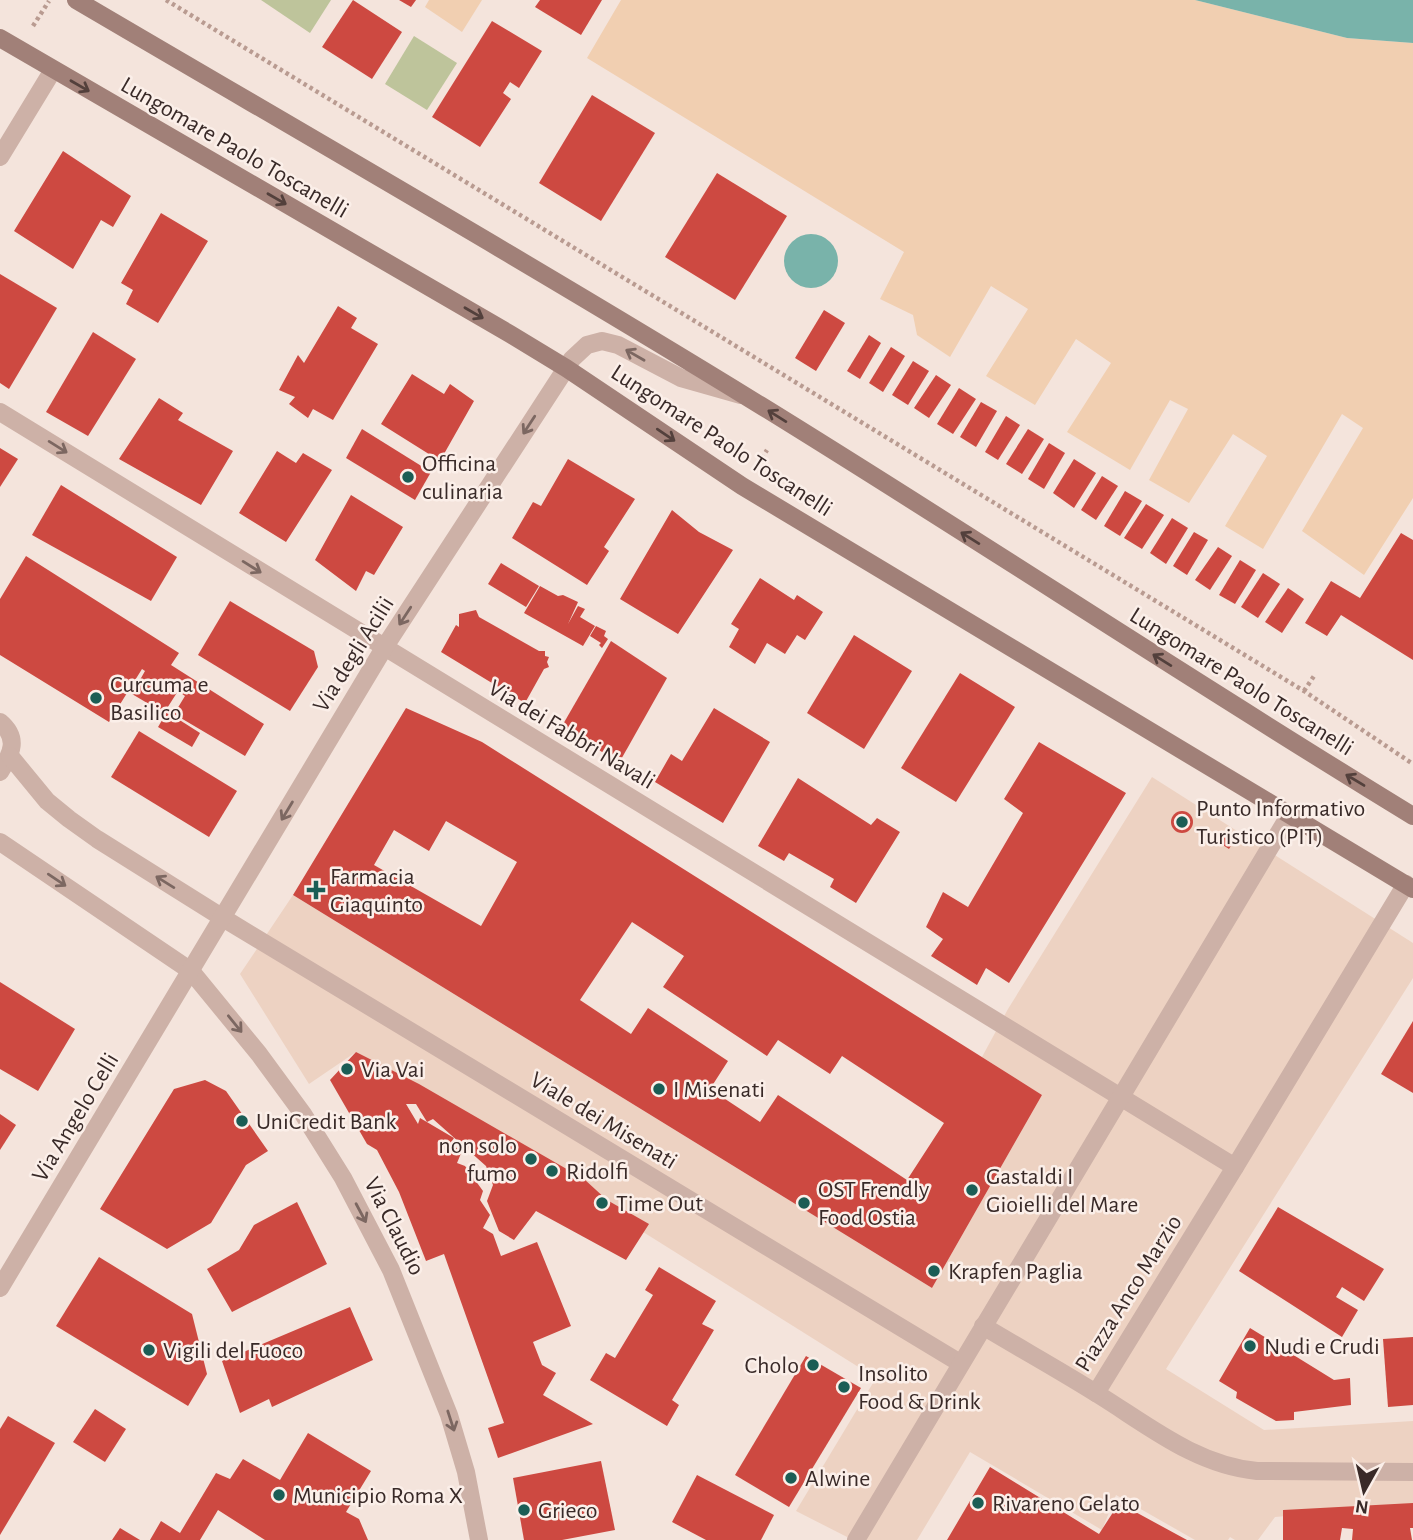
<svg xmlns="http://www.w3.org/2000/svg" width="1413" height="1540" font-family="'Alegreya Sans',sans-serif">
<style>
.green{fill:#bec49b}
.sand{fill:#f1cfb1}
.plaza{fill:#edd2c2}
.water{fill:#79b3aa}
.building{fill:#cd4941;fill-rule:evenodd}
.lines{fill:none;stroke-linecap:round;stroke-linejoin:round}
.path{stroke:#b99b91;stroke-width:4.5;stroke-dasharray:3.5 3.5;stroke-linecap:butt}
.street{stroke:#cdb1a7;stroke-width:18}
.secondary{stroke:#a18078;stroke-width:18}
.oneway{stroke:#53403c}
.oneway2{stroke:#7c6761}
.poi-dot{fill:#1b5d55;stroke:#fbefe9;stroke-width:2.5}
.labels{text-anchor:middle;stroke-width:5;stroke-linejoin:round;paint-order:stroke}
.street-label{font-size:24px;fill:#392a28;stroke:#fbefe9}
.poi-label{font-size:24px;fill:#392a28;stroke:#fbefe9;text-anchor:start}
</style>
<rect width="100%" height="100%" fill="#f4e4dc"/>
<g class="green">
<polygon points="261,0 331,0 310,33"/>
<polygon points="414,36 457,63 427,110 385,84"/>
</g>
<g class="sand">
<polygon points="429,0 482,0 462,32 425,7"/>
<polygon points="621,0 1195,0 1347,38 1413,43 1413,498 1364,575 1302,531 1363,428 1342,414 1263,549 1225,526 1267,456 1233,434 1189,503 1149,480 1188,409 1170,400 1130,470 1067,432 1111,363 1076,339 1035,405 986,376 1028,309 991,286 950,357 917,335 913,315 880,299 904,252 587,58"/>
</g>
<polygon class="plaza" points="1152,777 1413,943 1413,978 1166,1369 1264,1430 1413,1421 1413,1505 1275,1517 1258,1540 1235,1540 1230,1537 1228,1540 1195,1540 1116,1495 1102,1530 970,1452 917,1540 853,1540 796,1511 876,1378 356,1052 309,1084 240,974 293,895 932,1288 1042,1095 982,1057 1008,1009"/>
<g class="water">
<polygon points="1195,0 1413,0 1413,43 1347,38"/>
<circle cx="811" cy="261" r="27"/>
</g>
<g class="building">
<polygon points="353,0 402,32 372,79 322,47"/>
<polygon points="399,0 416,0 411,7"/>
<polygon points="540,0 602,0 581,35 535,7"/>
<polygon points="492,21 542,51 519,88 510,82 503,93 511,99 480,147 432,117"/>
<polygon points="592,95 655,133 601,221 539,183"/>
<polygon points="63,151 131,196 113,227 101,220 73,269 14,231"/>
<polygon points="717,173 787,216 735,300 665,257"/>
<polygon points="161,213 208,241 158,323 126,304 133,290 121,283"/>
<polygon points="0,274 57,308 9,389 0,383"/>
<polygon points="338,306 357,318 351,328 378,344 333,420 313,409 308,418 289,404 295,397 279,390 298,355 304,363"/>
<polygon points="824,310 845,323 816,371 795,358"/>
<polygon points="93,332 136,359 88,436 46,412"/>
<polygon points="869,335 881,343 860,379 847,371"/>
<polygon points="891,347 905,356 883,392 869,383"/>
<polygon points="913,361 929,371 908,405 892,395"/>
<polygon points="412,374 444,394 450,384 474,401 440,461 381,424"/>
<polygon points="936,375 951,385 929,418 914,408"/>
<polygon points="959,388 976,399 953,434 937,424"/>
<polygon points="159,398 183,413 178,420 233,451 201,505 119,459"/>
<polygon points="981,402 997,411 976,447 960,437"/>
<polygon points="1006,416 1020,425 998,460 985,452"/>
<polygon points="362,429 431,472 415,500 346,458"/>
<polygon points="1028,429 1044,439 1022,474 1006,464"/>
<polygon points="1049,443 1065,453 1044,489 1028,479"/>
<polygon points="0,448 18,459 0,487"/>
<polygon points="277,451 296,463 303,453 332,470 286,542 239,513"/>
<polygon points="568,459 635,499 604,547 609,551 587,585 512,538 533,502 541,506"/>
<polygon points="1074,459 1096,473 1074,508 1053,493"/>
<polygon points="1102,476 1118,486 1096,520 1081,510"/>
<polygon points="61,485 177,557 151,601 32,535"/>
<polygon points="1125,491 1142,501 1120,536 1104,526"/>
<polygon points="351,495 403,527 374,575 366,571 356,591 315,560"/>
<polygon points="1146,504 1164,515 1142,549 1124,538"/>
<polygon points="672,510 699,532 733,550 678,634 620,599"/>
<polygon points="1172,518 1188,528 1166,564 1150,553"/>
<polygon points="1194,532 1208,540 1187,575 1173,566"/>
<polygon points="1401,533 1413,540 1413,660 1341,615 1327,636 1305,623 1331,581 1360,598"/>
<polygon points="1218,547 1232,556 1210,590 1195,580"/>
<polygon points="26,556 179,653 171,665 264,724 245,756 174,714 185,696 178,691 164,713 132,694 145,671 142,669 109,722 0,655 0,599"/>
<polygon points="1240,560 1256,570 1235,604 1219,595"/>
<polygon points="501,563 539,586 526,607 488,584"/>
<polygon points="1263,573 1280,584 1258,618 1241,607"/>
<polygon points="760,578 794,600 797,595 823,612 805,640 797,635 785,654 767,643 755,664 729,647 739,629 731,624"/>
<polygon points="540,586 558,596 563,595 578,602 568,624 578,606 585,609 580,617 595,626 583,646 524,613"/>
<polygon points="1288,588 1304,599 1282,633 1265,622"/>
<polygon points="230,601 314,651 318,667 290,711 198,655"/>
<polygon points="476,610 479,617 539,651 545,651 545,656 549,657 547,662 549,667 544,669 525,703 441,652 456,625 459,627 459,614"/>
<polygon points="596,626 606,631 604,636 608,639 602,648 599,645 601,643 590,636"/>
<polygon points="854,635 912,671 864,749 807,713"/>
<polygon points="611,641 667,678 619,763 562,726"/>
<polygon points="960,673 1015,707 956,802 901,768"/>
<path d="M406,708l76,34 560,353 -110,193 -639,-393zM446,821l71,41 -36,64 -107,-61 20,-35 35,21zM632,922l52,34 -21,31 104,69 11,-16 52,34 12,-18 102,67 -37,57 -129,-85 -18,27 -50,-33 18,-28 -80,-53 -17,26 -51,-34z"/>
<polygon points="714,708 770,742 723,823 655,782 671,754 682,761"/>
<polygon points="167,712 200,733 192,747 158,727"/>
<polygon points="139,731 237,791 209,837 111,777"/>
<polygon points="1039,742 1126,793 1009,983 986,968 977,985 931,956 943,939 926,927 943,892 968,907 1023,813 1004,799"/>
<polygon points="798,778 871,825 877,818 900,832 856,903 830,887 834,879 789,853 784,861 758,846"/>
<circle cx="1182" cy="822" r="11"/>
<polygon points="1223,834 1234,841 1229,849 1218,842"/>
<polygon points="0,982 75,1029 38,1091 0,1069"/>
<polygon points="1413,1021 1413,1093 1381,1074"/>
<polygon points="356,1052 419,1084 584,1179 607,1200 649,1224 626,1260 536,1211 514,1240 499,1231 487,1201 493,1185 486,1166 433,1119 427,1122 416,1104 406,1104 418,1124 420,1118 454,1138 450,1144 462,1151 457,1163 465,1166 483,1191 480,1200 490,1215 483,1228 493,1234 501,1256 537,1242 571,1326 533,1342 542,1365 556,1373 543,1395 593,1424 498,1458 488,1428 504,1423 444,1254 426,1261 399,1192 377,1150 367,1144 330,1080"/>
<polygon points="205,1080 226,1091 268,1151 246,1165 211,1223 167,1249 100,1209 174,1089"/>
<polygon points="0,1114 16,1125 0,1150"/>
<polygon points="297,1202 327,1264 232,1312 207,1269 239,1250 254,1225"/>
<polygon points="1278,1207 1384,1269 1364,1301 1342,1287 1336,1297 1358,1310 1342,1337 1239,1271"/>
<polygon points="99,1257 192,1314 207,1374 188,1406 56,1326"/>
<polygon points="659,1267 716,1301 702,1324 714,1330 672,1400 679,1405 667,1426 590,1380 606,1353 615,1358 653,1295 645,1290"/>
<polygon points="350,1307 373,1360 272,1407 269,1399 240,1413 222,1361"/>
<polygon points="1250,1328 1334,1380 1350,1378 1351,1405 1294,1412 1294,1420 1276,1421 1236,1398 1237,1392 1219,1381"/>
<polygon points="1413,1337 1413,1405 1388,1407 1383,1339"/>
<polygon points="806,1356 861,1388 789,1507 735,1475"/>
<polygon points="95,1409 126,1429 105,1462 73,1442"/>
<polygon points="8,1416 55,1443 0,1535 0,1429"/>
<polygon points="308,1433 371,1471 346,1512 359,1519 368,1540 265,1540 218,1510 200,1540 150,1540 161,1521 180,1533 216,1473 230,1479 243,1459 280,1480"/>
<polygon points="601,1461 615,1530 562,1540 524,1540 513,1478"/>
<polygon points="990,1467 1099,1534 1119,1503 1187,1540 947,1540"/>
<polygon points="697,1475 774,1515 761,1540 706,1540 672,1522"/>
<polygon points="1413,1503 1413,1528 1410,1528 1412,1540 1352,1540 1353,1529 1342,1528 1340,1540 1283,1540 1283,1510"/>
<polygon points="120,1528 140,1540 112,1540"/>
</g>
<g class="lines">
<g class="path">
<polyline points="166,0 1304,691 1413,764"/>
<polyline points="33,26 49,1"/>
<polyline points="758,464 767,450"/>
<polyline points="1304,691 1314,676"/>
</g>
<g class="street">
<polyline points="0,157 53,70"/>
<polyline points="0,412 1235,1167"/>
<path d="M0,722c19,16 12,31 0,50"/>
<polyline points="10,756 47,801 69,819 97,839 223,918 960,1363"/>
<polyline points="0,842 191,971 259,1054 303,1114 343,1178 391,1270 449,1415 466,1472 479,1540"/>
<polyline points="0,1288 384,648 572,359 587,345 602,341 618,345 681,378 741,395"/>
<path d="M983,1326c38,23 78,45 116,69 50,31 97,70 158,76l156,1"/>
<polyline points="1096,1393 1235,1167 1406,884"/>
<polyline points="856,1540 1290,814"/>
</g>
<g class="secondary">
<path d="M76,0c228,134 458,266 684,405 219,135 433,277 653,411"/>
<polyline points="0,38 510,334 566,368 742,486 1413,889"/>
</g>
</g>
<defs><path id="oneway-shaft" d="M-6 0H5M1.5-3L5.5 0L1.5 3" fill="none" stroke-width="1.6" stroke-linecap="round" stroke-linejoin="round" transform="scale(1.75)"/></defs>
<g class="oneway">
<use href="#oneway-shaft" transform="translate(80 86) rotate(30)"/>
<use href="#oneway-shaft" transform="translate(277 199) rotate(30)"/>
<use href="#oneway-shaft" transform="translate(474 313) rotate(30)"/>
<use href="#oneway-shaft" transform="translate(777 416) rotate(-148)"/>
<use href="#oneway-shaft" transform="translate(666 435) rotate(34)"/>
<use href="#oneway-shaft" transform="translate(970 538) rotate(-148)"/>
<use href="#oneway-shaft" transform="translate(1162 660) rotate(-148)"/>
<use href="#oneway-shaft" transform="translate(1355 780) rotate(-149)"/>
</g>
<g class="oneway2">
<use href="#oneway-shaft" transform="translate(635 355) rotate(-150)"/>
<use href="#oneway-shaft" transform="translate(529 425) rotate(123)"/>
<use href="#oneway-shaft" transform="translate(58 447) rotate(32)"/>
<use href="#oneway-shaft" transform="translate(252 567) rotate(32)"/>
<use href="#oneway-shaft" transform="translate(405 616) rotate(123)"/>
<use href="#oneway-shaft" transform="translate(287 811) rotate(121)"/>
<use href="#oneway-shaft" transform="translate(57 880) rotate(34)"/>
<use href="#oneway-shaft" transform="translate(165 882) rotate(-148)"/>
<use href="#oneway-shaft" transform="translate(235 1024) rotate(51)"/>
<use href="#oneway-shaft" transform="translate(361 1213) rotate(62)"/>
<use href="#oneway-shaft" transform="translate(451 1421) rotate(72)"/>
</g>
<g class="poi-dot">
<circle cx="408" cy="477" r="7"/>
<circle cx="96" cy="698" r="7"/>
<circle cx="1182" cy="822" r="7"/>
<path d="M312.5 879.5h7v7h7v7h-7v7h-7v-7h-7v-7h7z"/>
<circle cx="347" cy="1069" r="7"/>
<circle cx="659" cy="1089" r="7"/>
<circle cx="242" cy="1121" r="7"/>
<circle cx="531" cy="1159" r="7"/>
<circle cx="552" cy="1171" r="7"/>
<circle cx="972" cy="1190" r="7"/>
<circle cx="602" cy="1203" r="7"/>
<circle cx="804" cy="1203" r="7"/>
<circle cx="934" cy="1271" r="7"/>
<circle cx="1250" cy="1346" r="7"/>
<circle cx="149" cy="1350" r="7"/>
<circle cx="813" cy="1365" r="7"/>
<circle cx="844" cy="1387" r="7"/>
<circle cx="791" cy="1478" r="7"/>
<circle cx="279" cy="1495" r="7"/>
<circle cx="978" cy="1503" r="7"/>
<circle cx="524" cy="1510" r="7"/>
</g>
<g class="labels">
<g class="street-label">
<text transform="translate(235 147) rotate(30)" y="8">Lungomare Paolo Toscanelli</text>
<text transform="translate(722 440) rotate(33)" y="8">Lungomare Paolo Toscanelli</text>
<text transform="translate(353 654) rotate(-58)" y="8">Via degli Acilii</text>
<text transform="translate(1242 681) rotate(32)" y="8">Lungomare Paolo Toscanelli</text>
<text transform="translate(572 734) rotate(31)" y="8">Via dei Fabbri Navali</text>
<text transform="translate(75 1117) rotate(-59)" y="8">Via Angelo Celli</text>
<text transform="translate(604 1120) rotate(31)" y="8">Viale dei Misenati</text>
<text transform="translate(395 1226) rotate(63)" y="8">Via Claudio</text>
<text transform="translate(1128 1293) rotate(-58)" y="8">Piazza Anco Marzio</text>
</g>
<g class="poi-label">
<text x="422" y="471">Officina<tspan x="422" dy="28">culinaria</tspan></text>
<text x="110" y="692">Curcuma e<tspan x="110" dy="28">Basilico</tspan></text>
<text x="1196" y="816">Punto Informativo<tspan x="1196" dy="28">Turistico (PIT)</tspan></text>
<text x="330" y="884">Farmacia<tspan x="330" dy="28">Giaquinto</tspan></text>
<text x="361" y="1077">Via Vai</text>
<text x="673" y="1097">I Misenati</text>
<text x="256" y="1129">UniCredit Bank</text>
<text x="517" y="1153" text-anchor="end">non solo<tspan x="517" dy="28">fumo</tspan></text>
<text x="566" y="1179">Ridolfi</text>
<text x="986" y="1184">Gastaldi I<tspan x="986" dy="28">Gioielli del Mare</tspan></text>
<text x="818" y="1197">OST Frendly<tspan x="818" dy="28">Food Ostia</tspan></text>
<text x="616" y="1211">Time Out</text>
<text x="948" y="1279">Krapfen Paglia</text>
<text x="1264" y="1354">Nudi e Crudi</text>
<text x="163" y="1358">Vigili del Fuoco</text>
<text x="799" y="1373" text-anchor="end">Cholo</text>
<text x="858" y="1381">Insolito<tspan x="858" dy="28">Food &amp; Drink</tspan></text>
<text x="805" y="1486">Alwine</text>
<text x="293" y="1503">Municipio Roma X</text>
<text x="992" y="1511">Rivareno Gelato</text>
<text x="538" y="1518">Grieco</text>
</g>
</g>
<g transform="translate(1364 1491) rotate(188)" stroke="#fbefe9" stroke-width="5" paint-order="stroke">
<path d="M0-5L12 26L0 18L-12 26Z" fill="#392a28"/>
<text y="-10" font-size="19" font-weight="bold" text-anchor="middle" fill="#392a28">N</text>
</g>
</svg>
